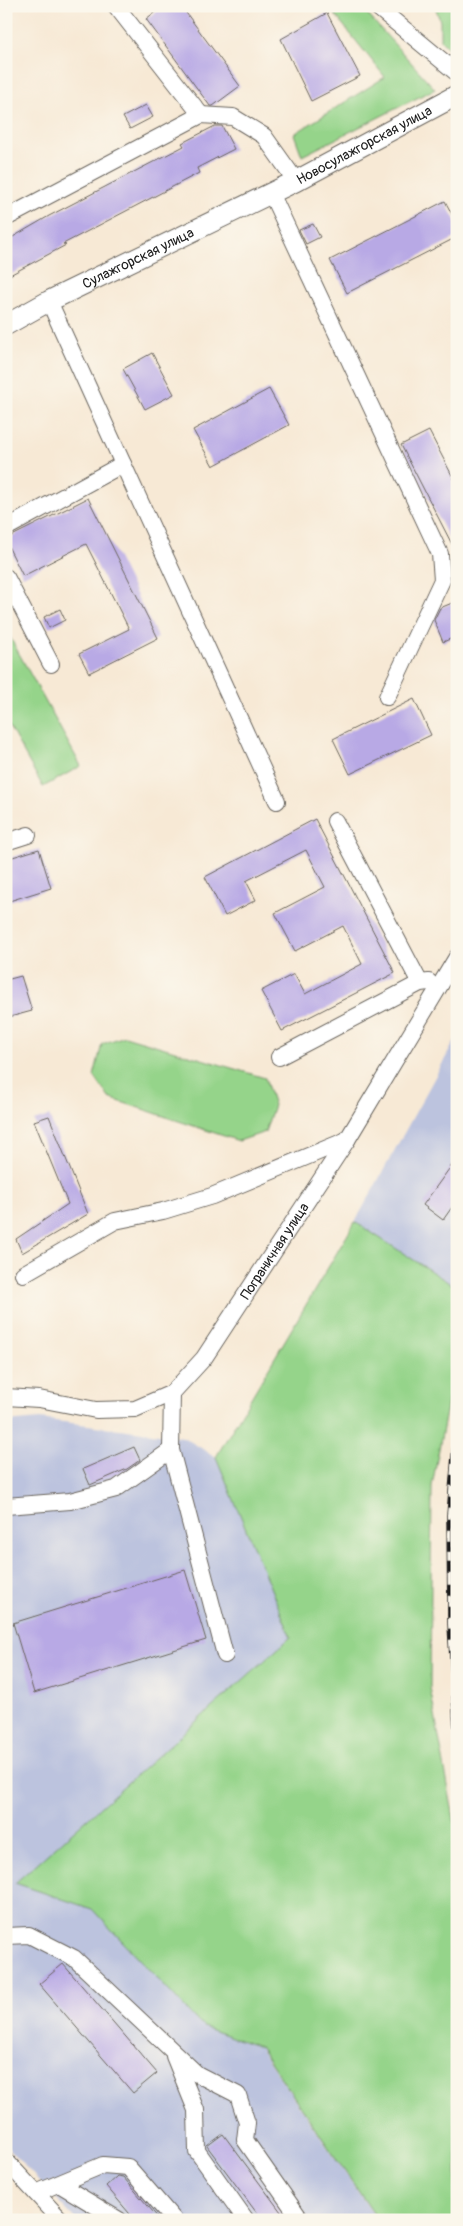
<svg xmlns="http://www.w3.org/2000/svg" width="463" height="2226" font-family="Pangolin,sans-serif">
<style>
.industrial{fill:#bcc3de}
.green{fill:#95d48a;stroke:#587853}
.building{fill:#b8a9e5}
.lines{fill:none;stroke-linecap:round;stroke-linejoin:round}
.minor-casing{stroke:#69645d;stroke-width:18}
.major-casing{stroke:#69645d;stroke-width:22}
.minor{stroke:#fff;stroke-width:16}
.major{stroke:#fff;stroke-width:20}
.rail-casing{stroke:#1c1c1c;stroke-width:5.5}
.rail{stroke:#fbf7ec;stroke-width:4;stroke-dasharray:11;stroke-linecap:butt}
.labels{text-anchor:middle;stroke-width:4.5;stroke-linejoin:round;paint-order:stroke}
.street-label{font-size:14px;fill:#1c1c1c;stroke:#fbf7ec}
</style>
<rect width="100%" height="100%" fill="#fbf7ec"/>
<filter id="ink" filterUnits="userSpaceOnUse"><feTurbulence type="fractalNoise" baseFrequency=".02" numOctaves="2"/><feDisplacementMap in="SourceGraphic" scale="10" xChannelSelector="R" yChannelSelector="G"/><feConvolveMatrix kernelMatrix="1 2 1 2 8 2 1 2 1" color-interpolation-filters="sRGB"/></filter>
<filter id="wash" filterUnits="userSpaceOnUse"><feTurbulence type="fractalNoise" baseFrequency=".0096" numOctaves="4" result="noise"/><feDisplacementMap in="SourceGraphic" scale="20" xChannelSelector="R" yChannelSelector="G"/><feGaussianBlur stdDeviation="1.12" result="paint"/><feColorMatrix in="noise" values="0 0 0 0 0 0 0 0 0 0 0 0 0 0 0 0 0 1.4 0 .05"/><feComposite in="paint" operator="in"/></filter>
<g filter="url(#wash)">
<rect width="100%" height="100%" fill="#f7e9d5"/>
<g class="industrial">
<polygon points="457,1037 457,1288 355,1222"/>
<polygon points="40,1419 183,1437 216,1457 291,1637 16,1883 92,1909 203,2027 259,2047 377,2220 76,2220 6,2146 6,1422"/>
</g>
<g class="green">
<polygon points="328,6 360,6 435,89 302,156 294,134 385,77"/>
<polygon points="435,6 457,6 457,56 440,40 440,21"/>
<polygon points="6,630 81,766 43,787 6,721"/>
<polygon points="125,1036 265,1078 274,1105 265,1132 239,1141 109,1098 94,1076 102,1044"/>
<polygon points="355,1222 457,1288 457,1354 432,1486 430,1688 457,1835 457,2220 378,2220 260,2047 203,2027 92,1909 15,1883 291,1637 216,1457"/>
</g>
<g id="blocks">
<g class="building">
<polygon points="163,6 181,6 240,86 213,106 210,106 146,19"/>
<polygon points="327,13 360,76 311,101 281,39"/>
<polygon points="146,105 153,117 130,129 123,117"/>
<polygon points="215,126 222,126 234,149 197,168 199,173 63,244 66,245 6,277 6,241 49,216 184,146 182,143"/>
<polygon points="445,201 457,224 457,237 347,293 330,260"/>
<polygon points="313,224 320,237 306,244 299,230"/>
<polygon points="152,353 174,394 145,409 123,369"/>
<polygon points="269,389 289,425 213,466 193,430"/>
<polygon points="429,431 457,485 457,554 401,445"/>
<polygon points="88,498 158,638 89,673 79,654 129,629 86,544 23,576 6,542 6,539"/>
<polygon points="457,601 457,636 443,642 434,620 440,608"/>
<polygon points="60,609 65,620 49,628 44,617"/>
<polygon points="414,699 431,735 350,774 333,739"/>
<polygon points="315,819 395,973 282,1031 261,991 294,974 305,994 362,964 343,926 295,951 275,913 325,887 306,850 246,881 256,900 225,916 205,877"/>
<polygon points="39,849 51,888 6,902 6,859"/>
<polygon points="21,976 32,1011 6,1018 6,980"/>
<polygon points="49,1116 88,1214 22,1253 16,1239 68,1204 34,1121"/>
<polygon points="457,1158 457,1200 443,1220 423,1205"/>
<polygon points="134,1447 140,1460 127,1469 90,1485 83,1469"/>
<polygon points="185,1570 206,1640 34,1693 13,1623"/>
<polygon points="63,1964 157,2073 133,2093 39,1984"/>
<polygon points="223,2134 287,2220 262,2220 207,2146"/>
<polygon points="117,2176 123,2177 160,2220 135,2220 106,2186"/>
</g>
</g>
</g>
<g filter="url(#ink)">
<use href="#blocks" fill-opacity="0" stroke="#69645d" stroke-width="1"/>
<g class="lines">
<g class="minor-casing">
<g id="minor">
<polyline points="116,6 201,115"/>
<polyline points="376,6 457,73"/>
<polyline points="271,193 440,554 442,580 387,697"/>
<polyline points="6,218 201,115 233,117 264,136 296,181"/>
<polyline points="123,464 277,801"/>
<polyline points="6,528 123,464 49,301"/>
<polyline points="6,577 51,664"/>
<polyline points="335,821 420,983"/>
<polyline points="6,842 28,835"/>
<polyline points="279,1057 420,983 429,982"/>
<polyline points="23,1274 115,1221 163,1211 212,1196 347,1140"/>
<polyline points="172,1393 171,1450 225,1655"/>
<path id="s1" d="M6,1397l33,2 57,11 39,-1 37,-16 32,-35 143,-218 110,-183"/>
<polyline points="6,1506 70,1501 116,1489 171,1450"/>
<polyline points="6,1936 29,1935 74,1958 197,2074 238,2095 247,2123 245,2140 301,2220"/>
<polyline points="174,2056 196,2110 197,2151 246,2220"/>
<polyline points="6,2161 61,2220"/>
<polyline points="59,2184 119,2220"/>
<polyline points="36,2193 103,2165 128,2167 174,2220"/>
</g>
</g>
<g class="major-casing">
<g id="major">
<path id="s2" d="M6,325l43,-24 247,-120 161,-86"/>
</g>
</g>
<use href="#minor" class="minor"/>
<use href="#major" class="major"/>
<g class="rail-casing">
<polyline id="rail" points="457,1420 449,1515 450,1624 457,1747"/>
</g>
<use href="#rail" class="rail"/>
</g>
</g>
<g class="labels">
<g class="street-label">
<text dy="5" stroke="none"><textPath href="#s2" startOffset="401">Новосулажгорская улица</textPath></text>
<text dy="5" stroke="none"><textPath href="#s2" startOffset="148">Сулажгорская улица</textPath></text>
<text dy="5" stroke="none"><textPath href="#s1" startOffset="346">Пограничная улица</textPath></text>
</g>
</g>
<rect width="463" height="2226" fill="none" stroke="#fbf7ec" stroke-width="25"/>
</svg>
